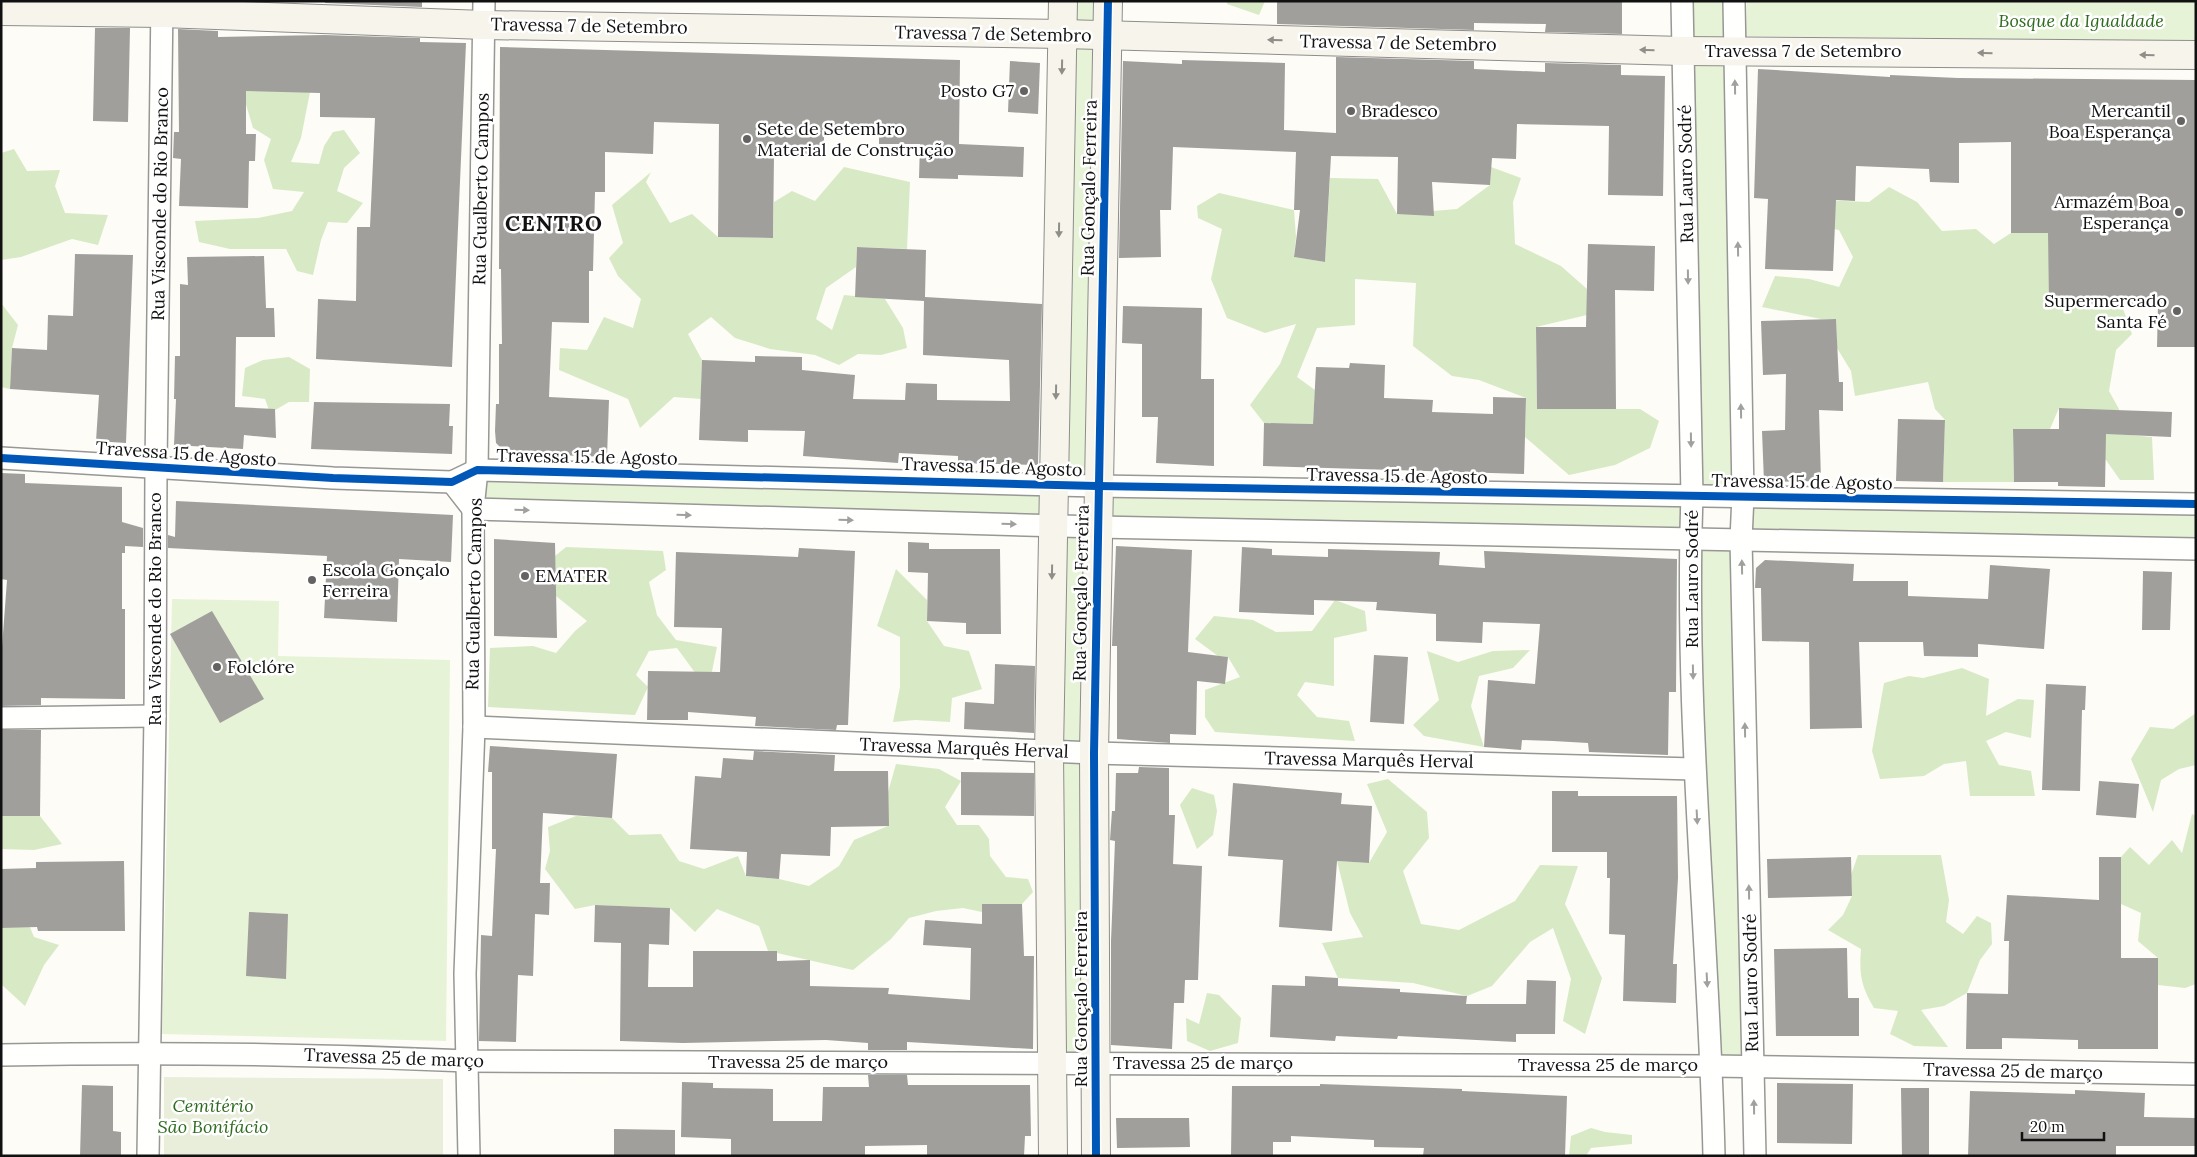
<svg xmlns="http://www.w3.org/2000/svg" width="2197" height="1157" font-family="Lora,serif">
<style>
.green{fill:#e7f3d7;fill-rule:evenodd}
.forest{fill:#d8eac5}
.cemetery{fill:#e9eedb}
.building{fill:#a19f9c}
.lines{fill:none;stroke-linecap:round;stroke-linejoin:round}
.street-casing{stroke:#979795;stroke-width:24}
.secondary-casing{stroke:#8e8d8b;stroke-width:30}
.street{stroke:#fffffe;stroke-width:21}
.secondary{stroke:#f6f4eb;stroke-width:28}
.cycleway-casing{stroke:#fff;stroke-width:11}
.cycleway{stroke:#0057b8;stroke-width:8}
.oneway{fill:#8f8e89}
.oneway2{fill:#a0a09f}
.poi-dot{fill:#646362;stroke:#fff;stroke-width:2}
.labels{text-anchor:middle;stroke-width:5;stroke-linejoin:round;paint-order:stroke}
.park-label{font-size:18px;font-style:italic;fill:#2f6b1f;stroke:#fff}
.street-label{font-size:18px;fill:#111;stroke:#fff}
.poi-label{font-size:18px;fill:#111;stroke:#fff;text-anchor:start}
.district-label{font-size:22px;font-weight:bold;letter-spacing:1px;fill:#111;stroke:#fff}
</style>
<rect width="100%" height="100%" fill="#fdfcf7"/>
<g class="green">
<path d="M1063,1h45l-10,485 594,10 -10,-495h52l9,494 453,9v45l-454,-9 11,527 -41,-1 -22,-526 -592,-13 -2,535 -43,1v-537l-580,-17 4,-39 577,13zM1054,483l43,3v41l-44,-2zM1743,495l-2,45h-50l1,-44z"/>
<polygon points="1747,1 2196,1 2196,42 1746,36"/>
<polygon points="172,599 279,601 278,656 450,660 446,1041 162,1034"/>
</g>
<g class="forest">
<polygon points="1227,1 1265,1 1259,15 1227,4"/>
<polygon points="233,61 310,92 301,138 291,162 319,164 324,146 333,132 344,130 360,153 344,168 337,191 363,203 347,223 328,222 321,240 313,275 297,271 286,249 230,249 199,242 195,221 258,218 292,211 304,192 273,189 264,160 271,139 253,128"/>
<polygon points="14,149 27,171 60,170 55,186 65,213 108,215 98,245 72,239 21,257 1,260 1,153"/>
<polygon points="844,167 910,182 907,249 857,247 856,267 826,288 816,319 832,330 844,295 885,299 903,328 907,348 881,355 858,354 839,365 815,355 770,349 735,338 711,317 688,334 702,360 701,399 674,397 640,428 628,399 559,370 560,348 587,350 604,317 633,328 641,299 618,276 609,258 623,243 612,205 651,172 646,182 670,223 692,214 718,237 773,238 774,202 792,191 815,201"/>
<polygon points="1491,167 1521,178 1513,202 1515,244 1561,266 1587,289 1604,311 1536,327 1537,409 1640,409 1659,421 1650,448 1615,465 1569,475 1525,437 1526,398 1479,380 1452,376 1413,346 1416,283 1355,279 1355,325 1317,328 1297,377 1315,390 1313,424 1264,423 1250,405 1280,364 1296,324 1265,333 1227,318 1211,279 1222,229 1198,218 1197,206 1219,193 1294,210 1296,237 1294,257 1325,262 1330,178 1378,179 1397,214 1457,209 1490,185"/>
<polygon points="1889,187 1917,202 1942,231 1976,229 1994,244 2011,233 2048,233 2121,303 2132,334 2116,350 2109,391 2119,409 2118,434 2152,437 2154,480 2120,480 2106,460 2085,460 2085,409 2059,408 2050,429 2013,430 2014,482 1943,482 1945,420 1935,409 1928,382 1855,396 1851,371 1837,348 1836,319 1821,319 1762,307 1775,276 1809,279 1839,287 1853,257 1839,230 1793,222 1796,199 1869,202"/>
<polygon points="1,303 18,325 12,348 10,389 1,387"/>
<polygon points="289,357 310,369 309,402 289,402 270,413 265,399 242,396 245,368 263,360"/>
<polygon points="566,547 663,551 666,570 649,582 657,615 676,640 717,647 710,681 696,674 677,648 649,651 636,675 648,687 635,715 488,707 490,648 533,646 556,653 575,631 587,621 556,596 555,556"/>
<polygon points="896,569 927,600 927,621 944,646 969,651 982,689 952,698 950,722 915,720 893,722 900,687 900,637 877,626"/>
<polygon points="1335,600 1365,611 1367,631 1334,638 1334,686 1305,682 1297,695 1317,717 1349,721 1355,741 1215,732 1205,717 1205,690 1240,677 1228,657 1218,656 1195,639 1214,616 1253,620 1276,632 1312,631"/>
<polygon points="1530,650 1513,668 1479,676 1471,706 1484,747 1424,736 1413,725 1439,700 1427,651 1458,662 1493,651"/>
<polygon points="1962,668 1989,679 1986,716 2018,699 2034,700 2031,738 2006,732 1986,741 1999,765 2031,771 2035,796 1970,796 1966,761 1944,764 1924,776 1880,779 1872,751 1884,683 1909,676 1923,678"/>
<polygon points="2196,713 2196,765 2179,769 2161,780 2153,812 2131,759 2150,727 2173,729"/>
<polygon points="896,764 939,769 961,781 945,807 957,825 979,825 989,839 990,856 1006,877 1028,879 1033,892 1022,904 982,904 982,912 963,908 936,911 909,918 891,939 853,970 768,951 759,926 717,909 695,932 670,908 595,905 575,909 545,869 550,851 548,827 576,816 612,818 629,835 661,834 679,861 704,869 738,856 746,876 779,879 809,886 839,866 854,840 888,826 888,792"/>
<polygon points="1388,779 1427,812 1429,838 1403,871 1421,924 1459,930 1515,901 1540,865 1578,866 1565,904 1602,978 1585,1034 1563,1021 1571,979 1553,928 1530,942 1492,986 1467,996 1413,983 1338,978 1322,943 1363,937 1350,913 1337,861 1369,863 1387,832 1367,784"/>
<polygon points="1192,788 1214,795 1217,811 1213,835 1197,849 1180,805"/>
<polygon points="2192,814 2196,816 2196,984 2185,988 2158,985 2158,958 2138,941 2141,913 2121,904 2121,857 2130,847 2149,865 2172,840 2182,853"/>
<polygon points="1,816 40,816 62,844 34,850 1,849"/>
<path d="M1858,855h83l8,45 -3,22 17,12 14,-18 14,7 1,21 -12,16 -13,33 -23,13 -23,4 27,37 -34,-1 -24,-12 8,-23 -24,-3c-13,-22 -15,-34 -13,-59l-33,-19 15,-15 9,-19 -1,-21z"/>
<polygon points="19,901 34,937 59,945 44,965 25,1006 1,984 1,928"/>
<polygon points="1207,993 1219,995 1241,1018 1238,1043 1210,1051 1187,1041 1186,1018 1199,1024"/>
<polygon points="1591,1128 1605,1132 1632,1135 1632,1144 1591,1148 1586,1156 1569,1156 1571,1136"/>
</g>
<polygon class="cemetery" points="164,1077 443,1079 443,1156 164,1156"/>
<g class="building">
<polygon points="325,1 422,1 422,7 325,3"/>
<polygon points="1277,1 1622,1 1622,34 1545,32 1546,24 1474,23 1474,30 1277,24"/>
<polygon points="95,28 130,28 128,122 93,121"/>
<polygon points="178,29 218,31 218,37 324,35 420,38 420,42 466,43 452,367 316,359 318,299 356,301 357,227 370,227 375,118 320,117 320,93 246,91 246,134 256,134 255,161 249,161 248,208 179,206 181,159 173,158 174,132 179,132"/>
<polygon points="500,47 960,60 959,144 1024,147 1023,177 958,175 958,179 919,178 920,144 879,144 879,135 824,132 824,156 774,156 773,238 718,237 719,124 654,122 653,154 605,152 605,192 595,192 593,271 589,271 589,323 552,322 549,397 609,400 607,457 506,453 496,443 495,431 496,404 499,404 499,344 502,344 501,269 499,269"/>
<polygon points="1336,57 1474,61 1474,69 1545,72 1545,63 1621,65 1621,75 1665,76 1663,196 1608,195 1609,126 1517,124 1516,159 1492,158 1490,185 1432,182 1434,216 1397,214 1398,157 1331,156 1325,262 1294,257 1300,210 1294,210 1296,152 1173,147 1171,210 1160,210 1161,257 1119,258 1123,61 1182,64 1182,60 1285,63 1284,130 1336,133"/>
<polygon points="1010,61 1040,63 1038,114 1008,112"/>
<polygon points="1758,69 1890,77 1890,75 1958,78 2196,80 2196,347 2157,347 2158,304 2049,303 2048,233 2011,233 2011,142 1959,143 1959,183 1930,182 1929,169 1856,166 1855,201 1836,200 1833,271 1765,269 1768,199 1754,198"/>
<polygon points="1588,244 1655,246 1654,291 1615,290 1616,409 1537,409 1536,327 1586,327"/>
<polygon points="857,247 926,250 925,297 1042,304 1038,465 958,463 958,456 899,453 898,463 803,456 805,431 748,430 748,442 699,440 702,360 755,362 755,356 802,357 802,370 855,375 853,399 905,400 906,383 937,384 937,400 1010,401 1009,360 923,355 924,301 855,297"/>
<polygon points="75,254 133,255 126,443 96,441 99,395 10,389 12,348 47,350 48,315 73,316"/>
<polygon points="264,256 266,308 274,308 275,337 236,337 235,407 275,409 276,438 244,435 243,449 174,445 176,399 174,399 175,356 180,356 180,284 188,285 187,257"/>
<polygon points="1123,306 1202,308 1201,379 1214,379 1214,466 1156,463 1158,417 1142,417 1142,344 1122,343"/>
<polygon points="1836,319 1839,382 1843,382 1843,411 1819,410 1821,481 1764,482 1762,431 1785,430 1786,374 1763,375 1761,321"/>
<polygon points="1350,363 1385,365 1384,398 1433,400 1432,412 1493,414 1493,397 1526,398 1524,474 1263,466 1264,423 1313,424 1316,367 1349,368"/>
<polygon points="314,402 450,404 449,426 453,426 452,454 311,449"/>
<polygon points="2059,408 2172,412 2171,437 2106,434 2105,487 2058,486 2058,482 2014,482 2013,429 2059,429"/>
<polygon points="1898,419 1945,420 1943,482 1896,481"/>
<polygon points="1,473 25,474 25,483 122,487 122,522 143,528 143,547 125,546 125,553 122,553 122,609 125,609 125,699 41,698 41,705 1,706 1,661 7,580 1,579"/>
<polygon points="176,501 453,515 451,562 399,559 397,622 324,618 327,556 168,548 168,535 175,537"/>
<polygon points="494,539 555,543 557,638 494,636"/>
<polygon points="908,542 929,543 929,549 1000,549 1001,634 966,634 966,623 927,621 928,573 908,572"/>
<polygon points="1116,546 1192,550 1188,652 1228,657 1225,684 1197,681 1196,735 1170,734 1170,743 1117,739 1117,646 1112,646"/>
<polygon points="1242,547 1272,549 1272,555 1328,557 1328,549 1440,552 1439,565 1485,568 1484,551 1677,559 1676,692 1669,692 1668,755 1589,752 1588,743 1553,741 1522,740 1521,750 1484,747 1488,680 1535,684 1540,624 1483,622 1482,643 1436,641 1436,614 1376,610 1377,602 1314,600 1314,615 1239,612"/>
<polygon points="799,548 855,551 848,725 837,725 836,730 755,726 756,717 688,712 688,720 647,720 648,671 720,672 722,628 674,627 676,552 798,557"/>
<polygon points="1765,560 1854,564 1853,581 1908,581 1908,596 1988,599 1990,565 2050,569 2044,649 1978,644 1978,657 1924,656 1923,642 1859,642 1862,728 1810,729 1809,642 1762,641 1761,588 1755,588 1756,568"/>
<polygon points="2143,571 2172,572 2170,630 2142,630"/>
<polygon points="212,611 264,699 220,723 170,634"/>
<polygon points="1374,655 1408,657 1404,724 1370,722"/>
<polygon points="995,664 1035,666 1034,733 964,729 965,702 994,704"/>
<polygon points="2046,684 2086,686 2085,710 2082,710 2080,791 2042,790"/>
<polygon points="1,730 41,730 40,816 1,816"/>
<polygon points="490,746 617,754 612,818 543,813 540,883 550,883 549,915 535,914 533,976 518,975 516,1042 479,1041 481,935 492,936 496,849 492,849 492,772 488,772"/>
<polygon points="754,751 835,755 834,771 888,771 889,826 831,827 830,856 781,854 779,879 746,876 747,852 690,849 695,776 721,778 723,758 753,760"/>
<polygon points="1139,767 1169,768 1169,815 1175,815 1173,864 1202,866 1198,980 1185,980 1184,1003 1174,1003 1172,1049 1111,1045 1111,941 1115,841 1110,840 1112,811 1115,811 1116,773 1138,773"/>
<polygon points="961,772 1034,773 1034,816 961,815"/>
<polygon points="2099,781 2139,784 2136,818 2096,815"/>
<polygon points="1233,783 1342,793 1341,804 1372,806 1369,863 1337,861 1332,931 1279,927 1283,860 1228,856"/>
<polygon points="1552,791 1578,791 1578,796 1677,796 1678,878 1673,964 1677,964 1676,1003 1623,1001 1625,935 1609,934 1610,878 1607,878 1607,852 1552,852"/>
<polygon points="1851,857 1852,896 1768,898 1767,859"/>
<polygon points="2099,857 2121,857 2121,958 2158,958 2158,1049 2078,1049 2078,1040 2002,1038 2002,1049 1966,1049 1967,993 2008,994 2009,941 2004,941 2007,895 2099,900"/>
<polygon points="124,861 125,931 38,931 37,927 1,928 1,869 36,868 36,862"/>
<polygon points="982,904 1022,904 1024,956 1034,956 1033,1049 907,1042 907,1050 868,1050 868,1043 826,1040 683,1043 620,1041 621,943 594,942 595,905 670,908 669,945 649,944 648,987 693,987 693,951 777,951 777,961 810,960 810,986 889,988 888,994 970,1000 971,948 923,945 925,920 982,924"/>
<polygon points="249,912 288,914 286,979 246,976"/>
<polygon points="1847,948 1848,998 1859,998 1859,1036 1776,1036 1774,949"/>
<polygon points="1305,976 1338,978 1338,986 1400,989 1400,992 1467,996 1466,1004 1526,1004 1527,980 1556,981 1555,1034 1516,1034 1516,1042 1398,1036 1397,1039 1336,1036 1335,1041 1270,1037 1272,985 1305,986"/>
<polygon points="868,1075 907,1075 908,1085 1030,1085 1031,1136 1025,1136 1024,1156 927,1156 927,1145 865,1146 865,1156 731,1156 731,1139 681,1137 682,1082 713,1083 713,1088 773,1089 773,1121 822,1121 823,1087 869,1087"/>
<polygon points="1777,1083 1853,1084 1852,1144 1777,1143"/>
<polygon points="1320,1084 1462,1089 1462,1091 1567,1096 1565,1156 1423,1156 1424,1148 1374,1147 1374,1140 1291,1136 1291,1142 1273,1142 1273,1156 1231,1156 1232,1086 1320,1086"/>
<polygon points="82,1085 113,1086 113,1131 121,1132 121,1156 80,1156"/>
<polygon points="1901,1088 1929,1088 1929,1156 1902,1156"/>
<polygon points="2075,1090 2145,1093 2144,1117 2196,1118 2196,1146 2116,1146 2116,1156 1968,1156 1970,1091 2075,1094"/>
<polygon points="1116,1118 1189,1118 1190,1147 1117,1148"/>
<polygon points="614,1129 675,1130 675,1156 614,1156"/>
</g>
<g class="lines">
<g class="street-casing">
<g id="street">
<path d="M1682,1l10,495c-8,220 17,440 22,660"/>
<polyline points="1734,1 1743,495 1741,540 1755,1156"/>
<polyline points="1,458 333,478 452,482 477,470 1097,486 2196,504"/>
<polyline points="452,482 473,509 1098,527 2196,549"/>
<polyline points="1,718 155,716"/>
<polyline points="474,727 1094,753 1694,769"/>
<path d="M1,1055c156,-3 311,-1 467,6l1244,5 484,8"/>
<polyline points="148,1156 155,716 156,466 162,1"/>
<polyline points="469,1156 465,974 474,727 473,509 477,470 484,1"/>
</g>
</g>
<g class="secondary-casing">
<g id="secondary">
<polyline points="1,11 162,13 484,25 1063,34 1683,51 2196,55"/>
<polyline points="1053,1156 1049,752 1063,1"/>
<polyline points="1096,1156 1094,753 1108,1"/>
</g>
</g>
<use href="#street" class="street"/>
<use href="#secondary" class="secondary"/>
<g class="cycleway-casing">
<g id="cycleway">
<polyline points="1,458 333,478 452,482 477,470 1097,486 2196,504"/>
<polyline points="1096,1156 1094,753 1108,1"/>
</g>
</g>
<use href="#cycleway" class="cycleway"/>
</g>
<defs><path id="oneway-solid" d="M-6-.8H1V-3.2L6.5 0L1 3.2V.8H-6Z" transform="scale(1.25)"/></defs>
<g class="oneway">
<use href="#oneway-solid" transform="translate(1275 40) rotate(-179)"/>
<use href="#oneway-solid" transform="translate(1647 50) rotate(-179)"/>
<use href="#oneway-solid" transform="translate(1985 53) rotate(-179)"/>
<use href="#oneway-solid" transform="translate(2147 55) rotate(-179)"/>
<use href="#oneway-solid" transform="translate(1062 67) rotate(91)"/>
<use href="#oneway-solid" transform="translate(1059 230) rotate(91)"/>
<use href="#oneway-solid" transform="translate(1056 392) rotate(91)"/>
<use href="#oneway-solid" transform="translate(1052 572) rotate(91)"/>
</g>
<g class="oneway2">
<use href="#oneway-solid" transform="translate(1735 87) rotate(-91)"/>
<use href="#oneway-solid" transform="translate(1738 249) rotate(-91)"/>
<use href="#oneway-solid" transform="translate(1688 277) rotate(89)"/>
<use href="#oneway-solid" transform="translate(1741 411) rotate(-91)"/>
<use href="#oneway-solid" transform="translate(1691 440) rotate(89)"/>
<use href="#oneway-solid" transform="translate(522 510) rotate(2)"/>
<use href="#oneway-solid" transform="translate(684 515) rotate(2)"/>
<use href="#oneway-solid" transform="translate(846 520) rotate(2)"/>
<use href="#oneway-solid" transform="translate(1009 524) rotate(2)"/>
<use href="#oneway-solid" transform="translate(1742 567) rotate(-91)"/>
<use href="#oneway-solid" transform="translate(1693 672) rotate(89)"/>
<use href="#oneway-solid" transform="translate(1745 730) rotate(-91)"/>
<use href="#oneway-solid" transform="translate(1697 817) rotate(87)"/>
<use href="#oneway-solid" transform="translate(1749 892) rotate(-91)"/>
<use href="#oneway-solid" transform="translate(1707 980) rotate(87)"/>
<use href="#oneway-solid" transform="translate(1754 1107) rotate(-91)"/>
</g>
<g class="poi-dot">
<circle cx="1024" cy="91" r="5"/>
<circle cx="1351" cy="111" r="5"/>
<circle cx="2181" cy="121" r="5"/>
<circle cx="747" cy="139" r="5"/>
<circle cx="2179" cy="212" r="5"/>
<circle cx="2177" cy="311" r="5"/>
<circle cx="525" cy="576" r="5"/>
<circle cx="312" cy="580" r="5"/>
<circle cx="217" cy="667" r="5"/>
</g>
<g class="labels">
<g class="park-label">
<text x="2081" y="27">Bosque da Igualdade</text>
<text x="213" y="1112">Cemitério<tspan x="213" dy="21">São Bonifácio</tspan></text>
</g>
<g class="street-label">
<text transform="translate(589 26) rotate(1)" y="6">Travessa 7 de Setembro</text>
<text transform="translate(993 34) rotate(1)" y="6">Travessa 7 de Setembro</text>
<text transform="translate(1398 43) rotate(1)" y="6">Travessa 7 de Setembro</text>
<text x="1803" y="57">Travessa 7 de Setembro</text>
<text transform="translate(1686 174) rotate(-91)" y="6">Rua Lauro Sodré</text>
<text transform="translate(1089 188) rotate(-89)" y="6">Rua Gonçalo Ferreira</text>
<text transform="translate(481 189) rotate(-89)" y="6">Rua Gualberto Campos</text>
<text transform="translate(160 204) rotate(-89)" y="6">Rua Visconde do Rio Branco</text>
<text transform="translate(186 454) rotate(4)" y="6">Travessa 15 de Agosto</text>
<text transform="translate(587 457) rotate(1)" y="6">Travessa 15 de Agosto</text>
<text transform="translate(992 467) rotate(2)" y="6">Travessa 15 de Agosto</text>
<text transform="translate(1397 476) rotate(1)" y="6">Travessa 15 de Agosto</text>
<text transform="translate(1802 482) rotate(1)" y="6">Travessa 15 de Agosto</text>
<text transform="translate(1692 579) rotate(-90)" y="6">Rua Lauro Sodré</text>
<text transform="translate(1081 593) rotate(-89)" y="6">Rua Gonçalo Ferreira</text>
<text transform="translate(474 594) rotate(-89)" y="6">Rua Gualberto Campos</text>
<text transform="translate(155 609) rotate(-90)" y="6">Rua Visconde do Rio Branco</text>
<text transform="translate(964 748) rotate(2)" y="6">Travessa Marquês Herval</text>
<text transform="translate(1369 760) rotate(1)" y="6">Travessa Marquês Herval</text>
<text transform="translate(1751 983) rotate(-91)" y="6">Rua Lauro Sodré</text>
<text transform="translate(1081 999) rotate(-90)" y="6">Rua Gonçalo Ferreira</text>
<text transform="translate(394 1058) rotate(2)" y="6">Travessa 25 de março</text>
<text x="798" y="1068">Travessa 25 de março</text>
<text x="1203" y="1069">Travessa 25 de março</text>
<text x="1608" y="1071">Travessa 25 de março</text>
<text transform="translate(2013 1071) rotate(1)" y="6">Travessa 25 de março</text>
</g>
<g class="poi-label">
<text x="1014" y="97" text-anchor="end">Posto G7</text>
<text x="1361" y="117">Bradesco</text>
<text x="2171" y="117" text-anchor="end">Mercantil<tspan x="2171" dy="21">Boa Esperança</tspan></text>
<text x="757" y="135">Sete de Setembro<tspan x="757" dy="21">Material de Construção</tspan></text>
<text x="2169" y="208" text-anchor="end">Armazém Boa<tspan x="2169" dy="21">Esperança</tspan></text>
<text x="2167" y="307" text-anchor="end">Supermercado<tspan x="2167" dy="21">Santa Fé</tspan></text>
<text x="322" y="576">Escola Gonçalo<tspan x="322" dy="21">Ferreira</tspan></text>
<text x="535" y="582">EMATER</text>
<text x="227" y="673">Folclóre</text>
</g>
<g class="district-label">
<text x="554" y="231">CENTRO</text>
</g>
</g>
<rect width="2197" height="1157" fill="none" stroke="#111111" stroke-width="5"/>
<path d="M2022 1132v8h82v-8" fill="none" stroke="#111111" stroke-width="2.5"/>
<text x="2030" y="1132" font-size="15" fill="#111111" stroke="#ffffff" stroke-width="4" paint-order="stroke">20 m</text>
</svg>
